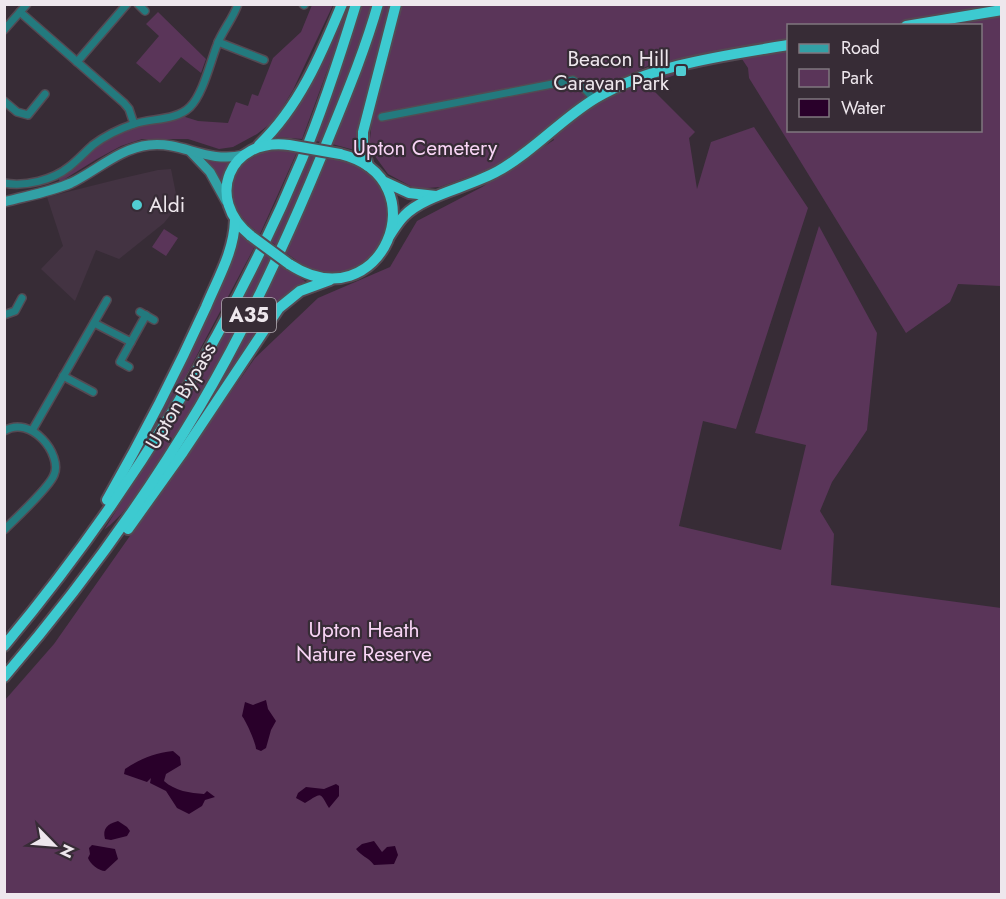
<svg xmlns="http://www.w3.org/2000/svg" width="1006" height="899" font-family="Jost,sans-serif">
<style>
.built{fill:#433342}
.green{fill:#5a3559;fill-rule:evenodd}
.water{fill:#29002a}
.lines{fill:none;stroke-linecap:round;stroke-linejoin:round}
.minor-casing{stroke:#544a53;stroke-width:10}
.secondary-casing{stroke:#544a53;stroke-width:12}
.trunk-casing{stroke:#544a53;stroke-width:14}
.minor{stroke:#237a7e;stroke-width:7}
.secondary{stroke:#32a0a5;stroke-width:9}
.trunk{stroke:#3dcad0;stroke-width:10}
.trunk-bridge-casing{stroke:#544a53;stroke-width:14;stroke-linecap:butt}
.trunk-bridge{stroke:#3dcad0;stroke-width:10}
.poi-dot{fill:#51ccd2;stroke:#372c36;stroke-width:2}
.labels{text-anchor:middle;stroke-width:4.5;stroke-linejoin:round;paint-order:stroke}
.shield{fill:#372c36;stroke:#b7afb6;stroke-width:1.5}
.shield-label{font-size:20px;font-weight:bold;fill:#eee7ed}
.poi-label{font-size:21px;fill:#eee7ed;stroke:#372c36;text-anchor:end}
.park-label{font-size:21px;fill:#f9d5f6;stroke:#372c36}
.street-label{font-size:21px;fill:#eee7ed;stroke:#372c36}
</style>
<rect width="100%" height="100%" fill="#372c36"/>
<polygon class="built" points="171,169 176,194 172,213 164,223 119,259 96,250 75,301 41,269 63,246 47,197 119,179 158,170"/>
<g class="green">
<polygon points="312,5 333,5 293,90 274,121 257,134 233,147 219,149 188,139 142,139 121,146 97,159 60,182 57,175 116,131 179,115 198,121 228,123 236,102 248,106 252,94 258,96 273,58 301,32"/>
<polygon points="344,5 350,5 337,44 302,139 276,137"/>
<polygon points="360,5 372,5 323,142 314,141"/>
<polygon points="382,5 390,5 356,138 358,151 332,144"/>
<path d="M398,5h603v281l-43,-2 -8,18 -44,31 -157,-255 -1,-10 -12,-18 -84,14 -56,26 -98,76 -58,21 -24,2 -28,-15 -19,-26 4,-36zM788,26h192v104h-192z"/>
<polygon points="158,12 206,59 201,73 181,57 160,83 136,63 159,36 146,24"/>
<path d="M675,73v2l-27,10 47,47 -6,6 8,51 14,-47 43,-15 54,81 -72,221 -33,-8 -24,105 102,24 25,-105 -51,-12 64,-207 58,107 -10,97 -35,52 -12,29 14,23 -3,51 170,23v286h-996v-194l49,-56 201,-286 63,-60 72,-31 27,-46 65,-34 72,-47 -3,-5c36,-27 77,-58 124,-62z"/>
<path d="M278,149l19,3 -37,82c-43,-30 -35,-77 18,-85z"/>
<polygon points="308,154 317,157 277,246 270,241"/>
<polygon points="201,158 232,160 226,170 223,182 220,183"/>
<path d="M328,158c14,2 27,6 39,14 25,18 27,61 6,83 -4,4 -11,7 -15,10 -10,6 -19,10 -31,9 -16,-2 -28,-12 -41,-21z"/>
<polygon points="164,229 178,238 166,256 152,247"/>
<polygon points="238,232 255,246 180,387 137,460 134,458"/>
<path d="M266,254l6,4c-35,72 -72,142 -117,209 -15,23 -29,46 -51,63l95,-151 43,-77z"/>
<polygon points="280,265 305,281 304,284 291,290 277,304 199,420 198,419 227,369"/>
</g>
<g class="water">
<path d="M266,700l2,9 8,12 -5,9 -5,18 -5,3 -5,-2c0,-6 -10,-28 -14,-33l3,-14 8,3z"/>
<path d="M173,751l7,6 1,8 -15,9 -2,7c11,10 26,12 40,13l3,-3 8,6 -10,3 -3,6 -13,8 -12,-6 -11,-17 -16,-8 1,-5 -4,4 -23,-8 1,-5c15,-10 29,-16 48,-18z"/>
<path d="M336,784l3,2v10l-10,12c-10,-16 -6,-16 -24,-5l-9,-5 2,-5 8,-6 18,2z"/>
<path d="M118,821l9,6 3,4 -3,5 -16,4 -6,-1c-3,-11 3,-15 13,-18z"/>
<path d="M374,841l8,11 5,-5 8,-1 3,9 -4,9 -20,1c-6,-8 -13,-9 -18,-16l6,-5z"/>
<path d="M92,845l23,4 3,10 -13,12c-6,0 -15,-7 -17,-13l2,-4 -1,-6z"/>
</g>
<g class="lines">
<g class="minor-casing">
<g id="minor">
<polyline points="138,4 145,11"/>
<polyline points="303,4 304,5"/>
<polyline points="20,12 124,103 129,109 134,124"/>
<polyline points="4,30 27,4"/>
<polyline points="218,42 264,60"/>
<polyline points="77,62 127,4"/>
<polyline points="4,101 17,112 28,115 45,94"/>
<polyline points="382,117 573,80 583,87 594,99"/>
<path d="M4,183c21,4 49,-3 65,-16 9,-7 16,-15 24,-22 12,-9 26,-16 41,-21 17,-6 42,-3 56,-17 13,-13 20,-44 27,-62 5,-14 16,-26 21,-41"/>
<polyline points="140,312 154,320"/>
<polyline points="4,315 15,311 22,298"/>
<polyline points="94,323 131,342 146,315"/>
<polyline points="129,367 120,362 131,342"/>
<polyline points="63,376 93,392"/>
<polyline points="33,429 107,300"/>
<path d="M4,431c27,-17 59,24 50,44 -5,13 -39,44 -50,55"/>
</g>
</g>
<g class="secondary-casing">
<g id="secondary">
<polyline points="191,152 210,172 226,201"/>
<path d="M4,202c22,-6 46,-10 67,-19 25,-12 49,-35 78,-38 34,-4 57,19 95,10"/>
</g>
</g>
<g class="trunk-casing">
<g id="trunk">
<polyline points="906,26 1002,10"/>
<path d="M259,145c40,-38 62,-90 83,-141"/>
<polyline points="368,166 363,146 363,132 396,4"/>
<polyline points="385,182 409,193 436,196"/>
<path d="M390,235c4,-6 8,-13 14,-19 20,-21 66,-29 94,-45 36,-20 63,-52 98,-73 58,-34 127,-42 192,-53"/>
<path d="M251,236c-47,-37 -22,-99 38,-91"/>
<path d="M289,264c92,60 153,-85 51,-110"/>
<path d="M107,500c36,-63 69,-127 99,-193 12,-29 28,-55 29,-87"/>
<polyline points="128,529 183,452 279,308 300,291 330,280"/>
<path d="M4,646c122,-146 225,-312 298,-487 21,-50 38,-103 54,-155"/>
<path d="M4,677c73,-85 139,-175 196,-271 47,-80 86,-164 121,-249 20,-50 42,-100 57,-153"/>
</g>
</g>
<use href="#minor" class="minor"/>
<use href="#secondary" class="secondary"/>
<use href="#trunk" class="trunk"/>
<g class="trunk-bridge-casing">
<g id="trunk-bridge">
<polyline points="289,145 340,154"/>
<polyline points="251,236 289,264"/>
</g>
</g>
<use href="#trunk-bridge" class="trunk-bridge"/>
</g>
<g class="poi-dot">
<rect x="675" y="65" width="12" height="12" rx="3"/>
<circle cx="137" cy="205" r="6"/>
</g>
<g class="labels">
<rect class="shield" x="222" y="298" width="54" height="34" rx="4.5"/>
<g class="shield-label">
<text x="249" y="322">A35</text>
</g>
<g class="poi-label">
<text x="669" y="66">Beacon Hill<tspan x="669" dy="24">Caravan Park</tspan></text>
<text x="149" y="212" text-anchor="start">Aldi</text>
</g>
<g class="park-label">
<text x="425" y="155">Upton Cemetery</text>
<text x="364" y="637">Upton Heath<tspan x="364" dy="24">Nature Reserve</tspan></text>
</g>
<g class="street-label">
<text transform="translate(181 396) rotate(-60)" y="7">Upton Bypass</text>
</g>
</g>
<rect width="1006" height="899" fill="none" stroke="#eee7ed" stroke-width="12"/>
<rect x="787" y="24" width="195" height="108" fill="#372c36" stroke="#80777f" stroke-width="1.5"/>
<rect x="799" y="44" width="30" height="9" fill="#32a0a5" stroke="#80777f" stroke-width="1.5"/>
<text x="841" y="54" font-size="18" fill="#eee7ed">Road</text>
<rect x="799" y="69" width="30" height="18" fill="#5a3559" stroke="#80777f" stroke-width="1.5"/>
<text x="841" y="84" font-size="18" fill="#eee7ed">Park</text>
<rect x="799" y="99" width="30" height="18" fill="#29002a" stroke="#80777f" stroke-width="1.5"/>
<text x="841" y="114" font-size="18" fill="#eee7ed">Water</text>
<g transform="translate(54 845) rotate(115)" stroke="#372c36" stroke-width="4.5" paint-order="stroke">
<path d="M0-4.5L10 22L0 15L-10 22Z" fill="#eee7ed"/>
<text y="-9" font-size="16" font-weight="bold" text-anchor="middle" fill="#eee7ed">N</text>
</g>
</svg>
